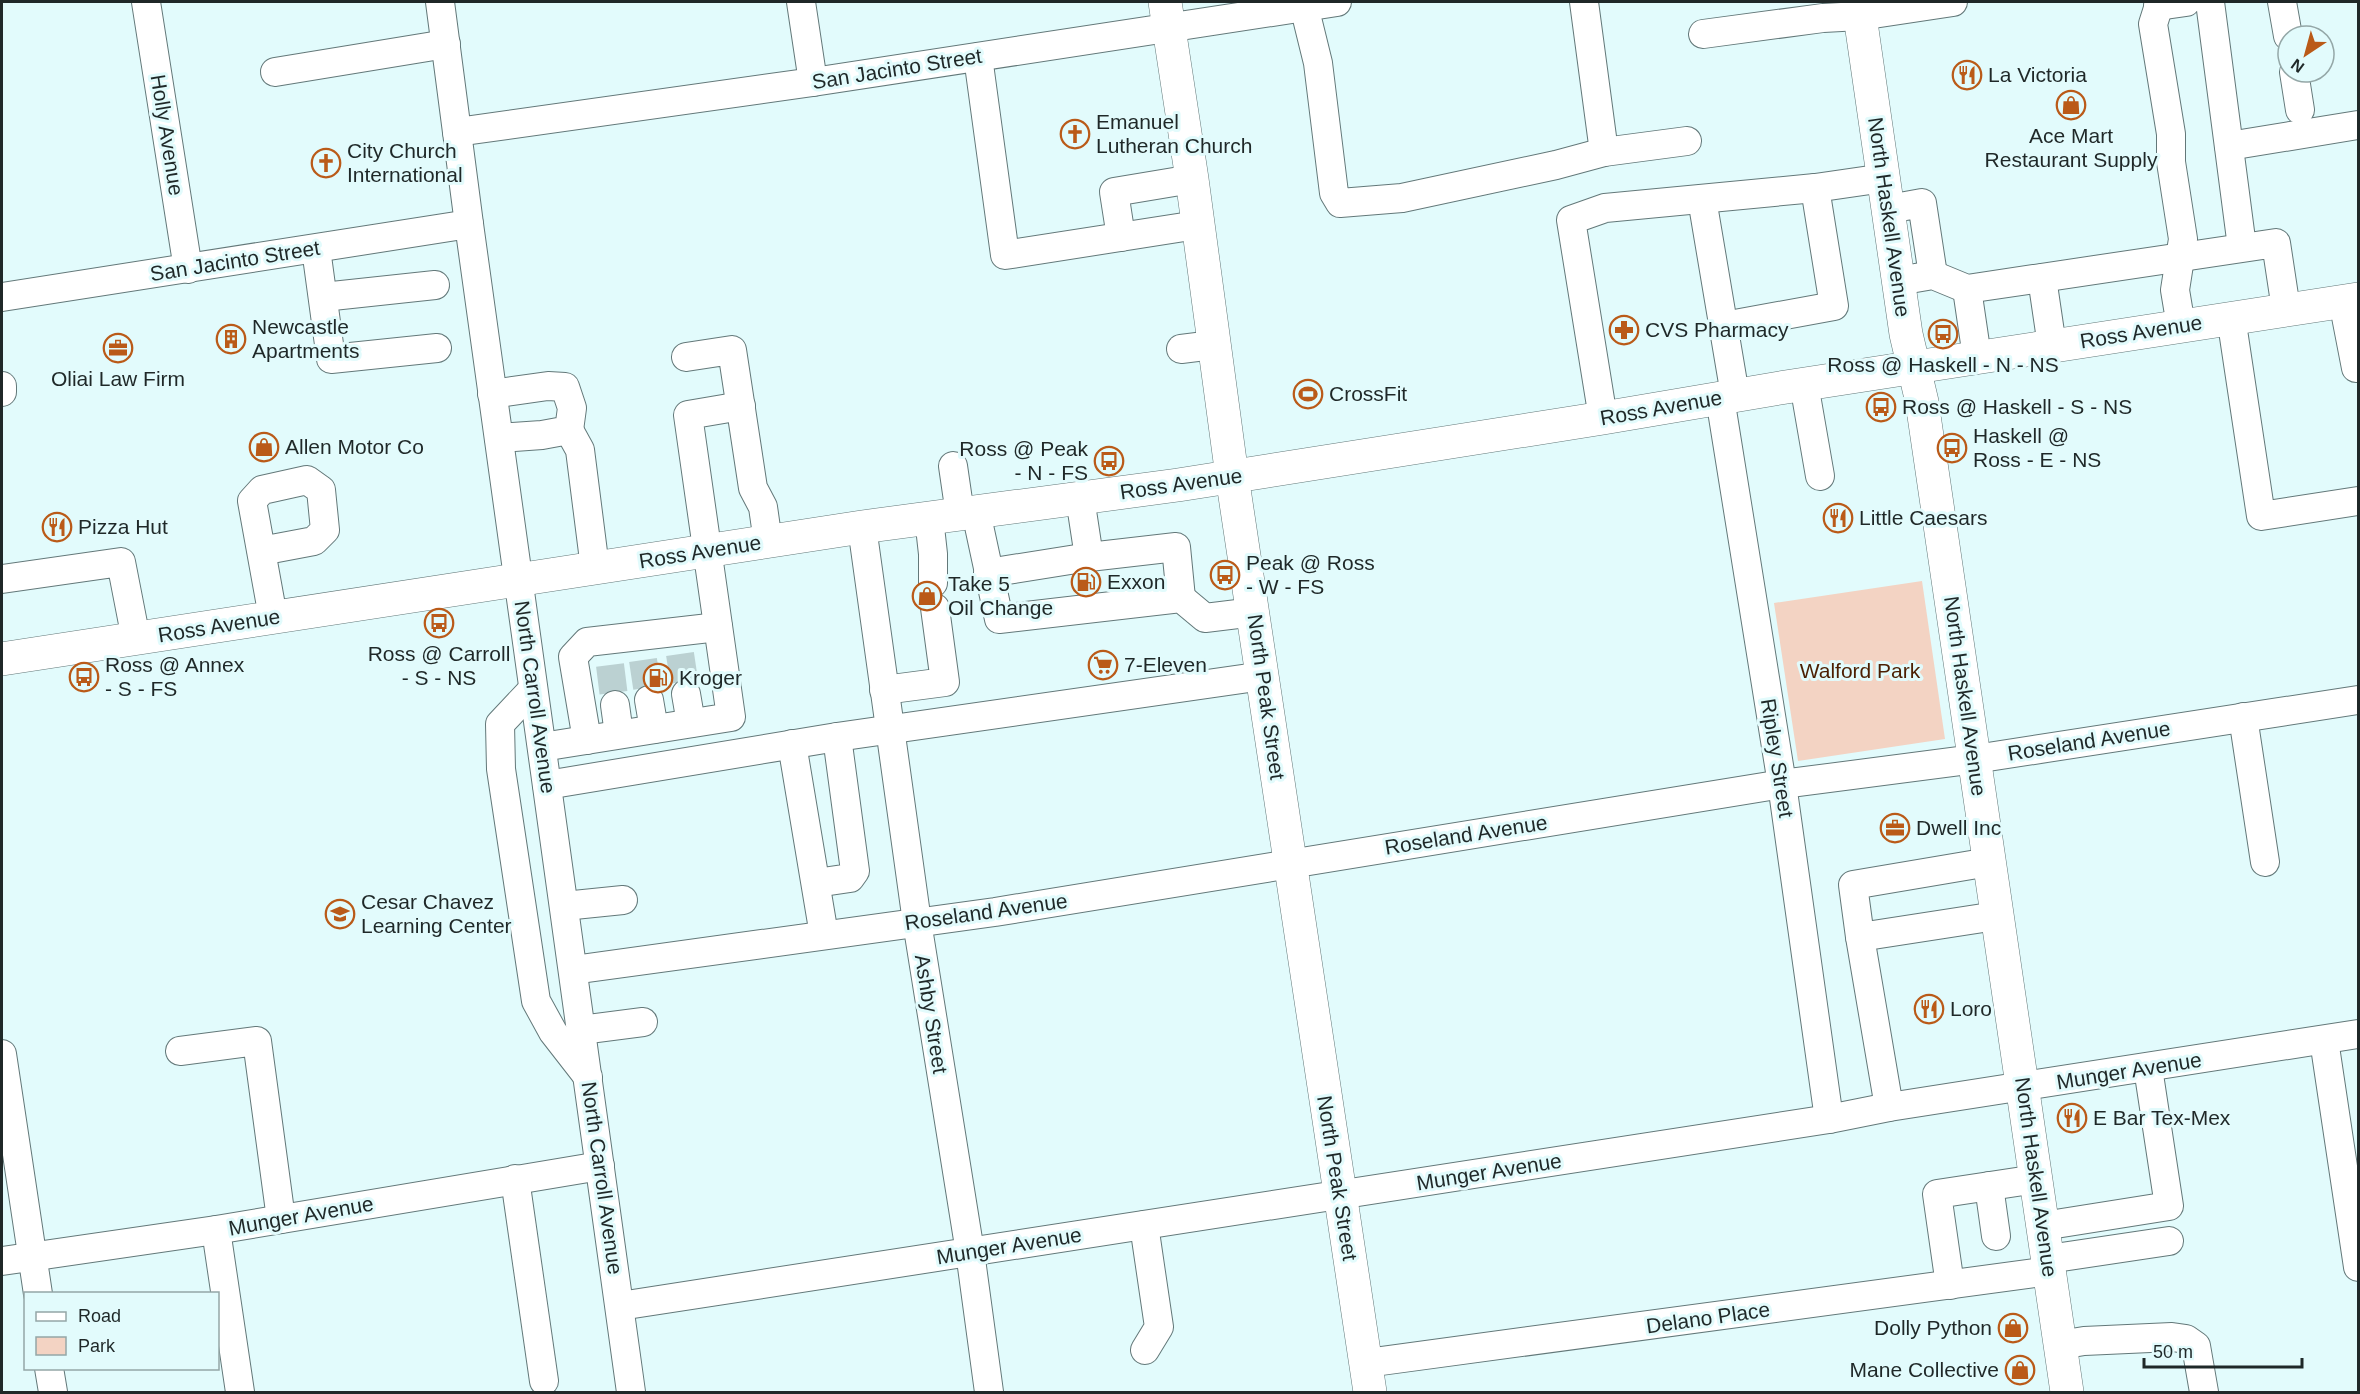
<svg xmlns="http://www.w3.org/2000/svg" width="2360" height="1394" font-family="Arial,sans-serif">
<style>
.green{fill:#f3d3c3}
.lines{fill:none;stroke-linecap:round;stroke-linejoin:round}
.minor-tunnel{stroke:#bbd1d2;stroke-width:28;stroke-dasharray:28 14;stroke-linecap:butt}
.minor-casing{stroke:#637879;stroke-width:30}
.major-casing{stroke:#637879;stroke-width:34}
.minor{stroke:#fff;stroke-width:28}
.major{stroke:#fff;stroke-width:33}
.labels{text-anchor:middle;stroke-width:6;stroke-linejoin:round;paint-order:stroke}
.street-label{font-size:21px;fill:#1f2828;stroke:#e2fbfc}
.poi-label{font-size:21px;fill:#1f2828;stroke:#e2fbfc;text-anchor:start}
.park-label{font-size:21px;fill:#4c1f02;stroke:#e2fbfc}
</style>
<rect width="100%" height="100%" fill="#e2fbfc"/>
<polygon class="green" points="1922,581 1945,739 1798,761 1774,603"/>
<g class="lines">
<g class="minor-tunnel">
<polyline points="680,654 686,694"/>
<polyline points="643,660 649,700"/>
<polyline points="610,665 615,705"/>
</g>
<g class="minor-casing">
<g id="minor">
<polyline points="146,2 188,269"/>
<polyline points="440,2 469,224 631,1392"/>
<polyline points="801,2 813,82"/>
<polyline points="1303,2 1318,63 1334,193 1340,203 1402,198 1556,165 1604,152"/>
<polyline points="1584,2 1604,152 1687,141"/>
<polyline points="2160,2 2153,24 2171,134 2171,162 2183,239 2175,290 2181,326"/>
<polyline points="2210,2 2242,247"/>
<polyline points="2282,2 2288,36"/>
<polyline points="2158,6 2186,2"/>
<polyline points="1703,34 1823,18 1860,16 1953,2"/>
<polyline points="978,57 1005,255 1197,225"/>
<polyline points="275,72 446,44"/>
<polyline points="2294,72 2300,110"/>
<polyline points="457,132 813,82 1337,2"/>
<polyline points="2229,146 2358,125"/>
<polyline points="1702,199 1735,395"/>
<polyline points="1889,209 1922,203 1933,275"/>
<polyline points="1121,237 1114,192 1192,179"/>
<polyline points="316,249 331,359 437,348"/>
<polyline points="2042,278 2052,346"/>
<polyline points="1898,281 1933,275 1967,289 2276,243 2286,309"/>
<polyline points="1967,289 1977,357"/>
<polyline points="2,297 469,224"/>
<polyline points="323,297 435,285"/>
<polyline points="2343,301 2356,368"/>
<polyline points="2231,317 2261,516 2358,501"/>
<polyline points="1724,326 1834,306 1815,188"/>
<polyline points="1181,349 1213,345"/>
<polyline points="686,357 732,350 753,488 763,507 768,542"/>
<polyline points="1804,384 1820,476"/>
<polyline points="2,386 2,392"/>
<polyline points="492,394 548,386 565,387 572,408 569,430 542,435 499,438"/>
<polyline points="1720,398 1782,784 1829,1119"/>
<polyline points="1603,418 1571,220 1605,208 1815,188 1884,178"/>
<polyline points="569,430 580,450 595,568"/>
<polyline points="953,466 960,514"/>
<polyline points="1080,498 1089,557"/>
<polyline points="976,512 999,619 1181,598 1205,618 1254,612"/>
<polyline points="929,518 933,554 933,583"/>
<polyline points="862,527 917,922 970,1252 989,1392"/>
<polyline points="261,551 314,541 325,530 321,490 307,480 262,490 252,501 273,617"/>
<polyline points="988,573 1089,557 1176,547 1181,598"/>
<polyline points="2,579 121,562 136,639"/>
<polyline points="533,689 500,724 501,769 536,1001 553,1032 588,1077"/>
<polyline points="884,690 945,682 935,608"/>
<polyline points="686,694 691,723"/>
<polyline points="649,700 654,729"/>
<polyline points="615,705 619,734"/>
<polyline points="2243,717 2265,862"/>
<polyline points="587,740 573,657 587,642 718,627"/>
<polyline points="792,744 824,935"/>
<polyline points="542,747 731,717 688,415 741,406"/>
<polyline points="547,785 837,737 1263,676"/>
<polyline points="1989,862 1853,885 1860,937 1996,916"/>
<polyline points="816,883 850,878 855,871 837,737"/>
<polyline points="564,906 623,900"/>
<polyline points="1860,937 1889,1107"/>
<polyline points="573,970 995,912 1782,784 1975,759 2358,700"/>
<polyline points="581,1030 643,1022"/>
<polyline points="2324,1040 2358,1267"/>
<polyline points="180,1051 257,1041 281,1219"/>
<polyline points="2,1054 38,1294"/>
<polyline points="515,1179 544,1381"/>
<polyline points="1989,1186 1996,1236"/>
<polyline points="1144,1225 1159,1327 1145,1350"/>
<polyline points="2043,1226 2169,1206 2148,1068"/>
<polyline points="216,1230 240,1392"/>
<polyline points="2048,1259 2169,1241"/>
<polyline points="2,1261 216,1230 600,1166"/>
<polyline points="1950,1285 1937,1194 2036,1179"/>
<polyline points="620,1306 1829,1119 1889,1107 2358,1034"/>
<polyline points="2060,1345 2084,1341 2172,1337 2186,1339 2196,1346 2204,1392"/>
<polyline points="1366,1363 2050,1271"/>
<polyline points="49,1368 53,1392"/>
</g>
</g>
<g class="major-casing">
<g id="major">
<polyline points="1165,2 1192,179 1232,476 1370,1392"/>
<polyline points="1858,2 1906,334 1922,402 2067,1392"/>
<polyline points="2,659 862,527 1178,485 1603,418 1780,388 2358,299"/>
</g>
</g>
<use href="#minor" class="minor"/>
<use href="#major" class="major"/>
</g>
<defs>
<g id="restaurant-ring" transform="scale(1.5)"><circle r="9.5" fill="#e2fbfc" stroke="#ba5a18" stroke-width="1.5"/><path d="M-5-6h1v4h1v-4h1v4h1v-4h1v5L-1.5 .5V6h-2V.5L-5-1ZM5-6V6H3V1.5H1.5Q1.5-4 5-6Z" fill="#ba5a18"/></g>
<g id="shop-ring" transform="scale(1.5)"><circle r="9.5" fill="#e2fbfc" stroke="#ba5a18" stroke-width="1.5"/><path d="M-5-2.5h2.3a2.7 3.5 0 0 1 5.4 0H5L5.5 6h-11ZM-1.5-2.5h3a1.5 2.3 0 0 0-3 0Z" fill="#ba5a18"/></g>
<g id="church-ring" transform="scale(1.5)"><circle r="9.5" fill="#e2fbfc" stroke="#ba5a18" stroke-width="1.5"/><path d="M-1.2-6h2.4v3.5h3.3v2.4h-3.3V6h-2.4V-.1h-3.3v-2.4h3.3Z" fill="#ba5a18"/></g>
<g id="pharmacy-ring" transform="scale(1.5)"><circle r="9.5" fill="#e2fbfc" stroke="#ba5a18" stroke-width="1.5"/><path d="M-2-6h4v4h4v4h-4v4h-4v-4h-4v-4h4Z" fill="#ba5a18"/></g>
<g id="bus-ring" transform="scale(1.5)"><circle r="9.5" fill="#e2fbfc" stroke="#ba5a18" stroke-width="1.5"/><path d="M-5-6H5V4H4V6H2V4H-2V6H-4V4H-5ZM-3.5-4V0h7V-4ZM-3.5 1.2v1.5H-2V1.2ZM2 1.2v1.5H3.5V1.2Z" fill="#ba5a18"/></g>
<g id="building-ring" transform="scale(1.5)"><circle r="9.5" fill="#e2fbfc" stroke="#ba5a18" stroke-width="1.5"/><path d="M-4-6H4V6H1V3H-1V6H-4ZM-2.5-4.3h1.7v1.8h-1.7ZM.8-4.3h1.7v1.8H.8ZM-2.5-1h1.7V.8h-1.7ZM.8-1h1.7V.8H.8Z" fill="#ba5a18"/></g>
<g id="office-ring" transform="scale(1.5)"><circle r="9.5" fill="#e2fbfc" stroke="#ba5a18" stroke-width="1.5"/><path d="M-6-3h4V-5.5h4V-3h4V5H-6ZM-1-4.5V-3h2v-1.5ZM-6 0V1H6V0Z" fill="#ba5a18"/></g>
<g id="stadium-ring" transform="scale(1.5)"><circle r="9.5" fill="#e2fbfc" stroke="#ba5a18" stroke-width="1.5"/><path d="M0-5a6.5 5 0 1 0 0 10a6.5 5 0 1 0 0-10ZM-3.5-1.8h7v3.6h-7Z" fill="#ba5a18"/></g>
<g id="fuel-ring" transform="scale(1.5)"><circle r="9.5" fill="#e2fbfc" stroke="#ba5a18" stroke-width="1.5"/><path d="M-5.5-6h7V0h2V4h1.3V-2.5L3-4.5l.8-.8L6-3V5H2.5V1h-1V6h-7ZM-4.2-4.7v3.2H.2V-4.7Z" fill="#ba5a18"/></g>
<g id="supermarket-ring" transform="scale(1.5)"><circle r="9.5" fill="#e2fbfc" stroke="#ba5a18" stroke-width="1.5"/><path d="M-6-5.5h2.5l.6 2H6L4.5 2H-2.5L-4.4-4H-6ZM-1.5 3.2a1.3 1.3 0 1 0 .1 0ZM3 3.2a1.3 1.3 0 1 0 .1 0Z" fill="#ba5a18"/></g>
<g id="school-ring" transform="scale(1.5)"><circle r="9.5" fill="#e2fbfc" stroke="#ba5a18" stroke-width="1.5"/><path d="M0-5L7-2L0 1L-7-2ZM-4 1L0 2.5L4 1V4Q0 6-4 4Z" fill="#ba5a18"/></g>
</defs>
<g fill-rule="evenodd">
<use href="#restaurant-ring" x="1967" y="75"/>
<use href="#shop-ring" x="2071" y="105"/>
<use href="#church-ring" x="1075" y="134"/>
<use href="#church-ring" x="326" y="163"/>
<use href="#pharmacy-ring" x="1624" y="330"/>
<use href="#bus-ring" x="1943" y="334"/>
<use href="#building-ring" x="231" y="339"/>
<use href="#office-ring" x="118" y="348"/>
<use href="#stadium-ring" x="1308" y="394"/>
<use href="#bus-ring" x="1881" y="407"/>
<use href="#shop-ring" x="264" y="447"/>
<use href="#bus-ring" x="1952" y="448"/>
<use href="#bus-ring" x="1109" y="461"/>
<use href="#restaurant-ring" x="1838" y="518"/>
<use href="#restaurant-ring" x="57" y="527"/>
<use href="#bus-ring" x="1225" y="575"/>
<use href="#fuel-ring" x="1086" y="582"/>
<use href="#shop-ring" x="927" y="596"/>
<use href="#bus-ring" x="439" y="623"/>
<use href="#supermarket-ring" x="1103" y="665"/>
<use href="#bus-ring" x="84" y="677"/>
<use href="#fuel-ring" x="658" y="678"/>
<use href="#office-ring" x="1895" y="828"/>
<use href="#school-ring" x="340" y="914"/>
<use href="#restaurant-ring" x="1929" y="1009"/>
<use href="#restaurant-ring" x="2072" y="1118"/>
<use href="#shop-ring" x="2013" y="1328"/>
<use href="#shop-ring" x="2020" y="1370"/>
</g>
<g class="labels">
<g class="street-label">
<text transform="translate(897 69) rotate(-9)" y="7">San Jacinto Street</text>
<text transform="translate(167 135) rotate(81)" y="7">Holly Avenue</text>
<text transform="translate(1889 217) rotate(82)" y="7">North Haskell Avenue</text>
<text transform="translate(235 261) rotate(-9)" y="7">San Jacinto Street</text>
<text transform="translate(2141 332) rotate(-9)" y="7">Ross Avenue</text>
<text transform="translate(1661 408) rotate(-10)" y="7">Ross Avenue</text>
<text transform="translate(1181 484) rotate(-8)" y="7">Ross Avenue</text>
<text transform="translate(700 552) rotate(-9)" y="7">Ross Avenue</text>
<text transform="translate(219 626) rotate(-9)" y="7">Ross Avenue</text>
<text transform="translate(1965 696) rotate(82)" y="7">North Haskell Avenue</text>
<text transform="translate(535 697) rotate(82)" y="7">North Carroll Avenue</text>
<text transform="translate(1266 697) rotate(82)" y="7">North Peak Street</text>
<text transform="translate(2089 741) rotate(-9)" y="7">Roseland Avenue</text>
<text transform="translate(1777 758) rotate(81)" y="7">Ripley Street</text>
<text transform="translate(1466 835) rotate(-9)" y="7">Roseland Avenue</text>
<text transform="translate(986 912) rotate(-8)" y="7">Roseland Avenue</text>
<text transform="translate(931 1014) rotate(81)" y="7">Ashby Street</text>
<text transform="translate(2129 1071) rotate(-9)" y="7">Munger Avenue</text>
<text transform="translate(1489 1172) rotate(-9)" y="7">Munger Avenue</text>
<text transform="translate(2036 1177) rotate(82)" y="7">North Haskell Avenue</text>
<text transform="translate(602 1178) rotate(82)" y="7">North Carroll Avenue</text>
<text transform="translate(1337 1178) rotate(81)" y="7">North Peak Street</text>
<text transform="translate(301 1216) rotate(-10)" y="7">Munger Avenue</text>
<text transform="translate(1009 1246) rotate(-9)" y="7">Munger Avenue</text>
<text transform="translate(1708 1318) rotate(-8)" y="7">Delano Place</text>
</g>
<g class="poi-label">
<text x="1988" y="82">La Victoria</text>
<text x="1096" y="129">Emanuel<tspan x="1096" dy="24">Lutheran Church</tspan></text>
<text x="2071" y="143" text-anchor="middle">Ace Mart<tspan x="2071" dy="24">Restaurant Supply</tspan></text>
<text x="347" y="158">City Church<tspan x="347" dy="24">International</tspan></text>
<text x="252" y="334">Newcastle<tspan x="252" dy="24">Apartments</tspan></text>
<text x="1645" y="337">CVS Pharmacy</text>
<text x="1943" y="372" text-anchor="middle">Ross @ Haskell - N - NS</text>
<text x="118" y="386" text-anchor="middle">Oliai Law Firm</text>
<text x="1329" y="401">CrossFit</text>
<text x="1902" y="414">Ross @ Haskell - S - NS</text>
<text x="1973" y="443">Haskell @<tspan x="1973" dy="24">Ross - E - NS</tspan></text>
<text x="285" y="454">Allen Motor Co</text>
<text x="1088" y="456" text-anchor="end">Ross @ Peak<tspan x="1088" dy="24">- N - FS</tspan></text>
<text x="1859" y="525">Little Caesars</text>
<text x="78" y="534">Pizza Hut</text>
<text x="1246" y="570">Peak @ Ross<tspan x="1246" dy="24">- W - FS</tspan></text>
<text x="1107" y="589">Exxon</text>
<text x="948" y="591">Take 5<tspan x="948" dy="24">Oil Change</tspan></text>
<text x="439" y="661" text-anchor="middle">Ross @ Carroll<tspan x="439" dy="24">- S - NS</tspan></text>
<text x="105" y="672">Ross @ Annex<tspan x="105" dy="24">- S - FS</tspan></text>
<text x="1124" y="672">7-Eleven</text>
<text x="679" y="685">Kroger</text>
<text x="1916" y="835">Dwell Inc</text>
<text x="361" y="909">Cesar Chavez<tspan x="361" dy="24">Learning Center</tspan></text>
<text x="1950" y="1016">Loro</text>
<text x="2093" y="1125">E Bar Tex-Mex</text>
<text x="1992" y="1335" text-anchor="end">Dolly Python</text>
<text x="1999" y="1377" text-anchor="end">Mane Collective</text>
</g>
<g class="park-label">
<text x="1860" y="678">Walford Park</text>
</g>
</g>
<rect width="2360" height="1394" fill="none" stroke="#1f2828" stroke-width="6"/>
<rect x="24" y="1292" width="195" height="78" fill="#e2fbfc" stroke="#94a7a7" stroke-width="1.5"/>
<rect x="36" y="1312" width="30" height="9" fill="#ffffff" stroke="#94a7a7" stroke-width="1.5"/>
<text x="78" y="1322" font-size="18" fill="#1f2828">Road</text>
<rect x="36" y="1337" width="30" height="18" fill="#f3d3c3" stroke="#94a7a7" stroke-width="1.5"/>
<text x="78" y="1352" font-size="18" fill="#1f2828">Park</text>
<g transform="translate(2306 54) rotate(216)"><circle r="28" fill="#e2fbfc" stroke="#94a7a7" stroke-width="1.5"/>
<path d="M0-4.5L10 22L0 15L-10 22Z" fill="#ba5a18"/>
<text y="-9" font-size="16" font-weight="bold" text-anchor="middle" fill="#1f2828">N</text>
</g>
<path d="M2144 1358v9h158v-9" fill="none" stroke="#1f2828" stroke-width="3"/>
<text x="2153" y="1358" font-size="18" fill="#1f2828" stroke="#e2fbfc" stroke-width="4.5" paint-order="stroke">50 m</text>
</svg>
